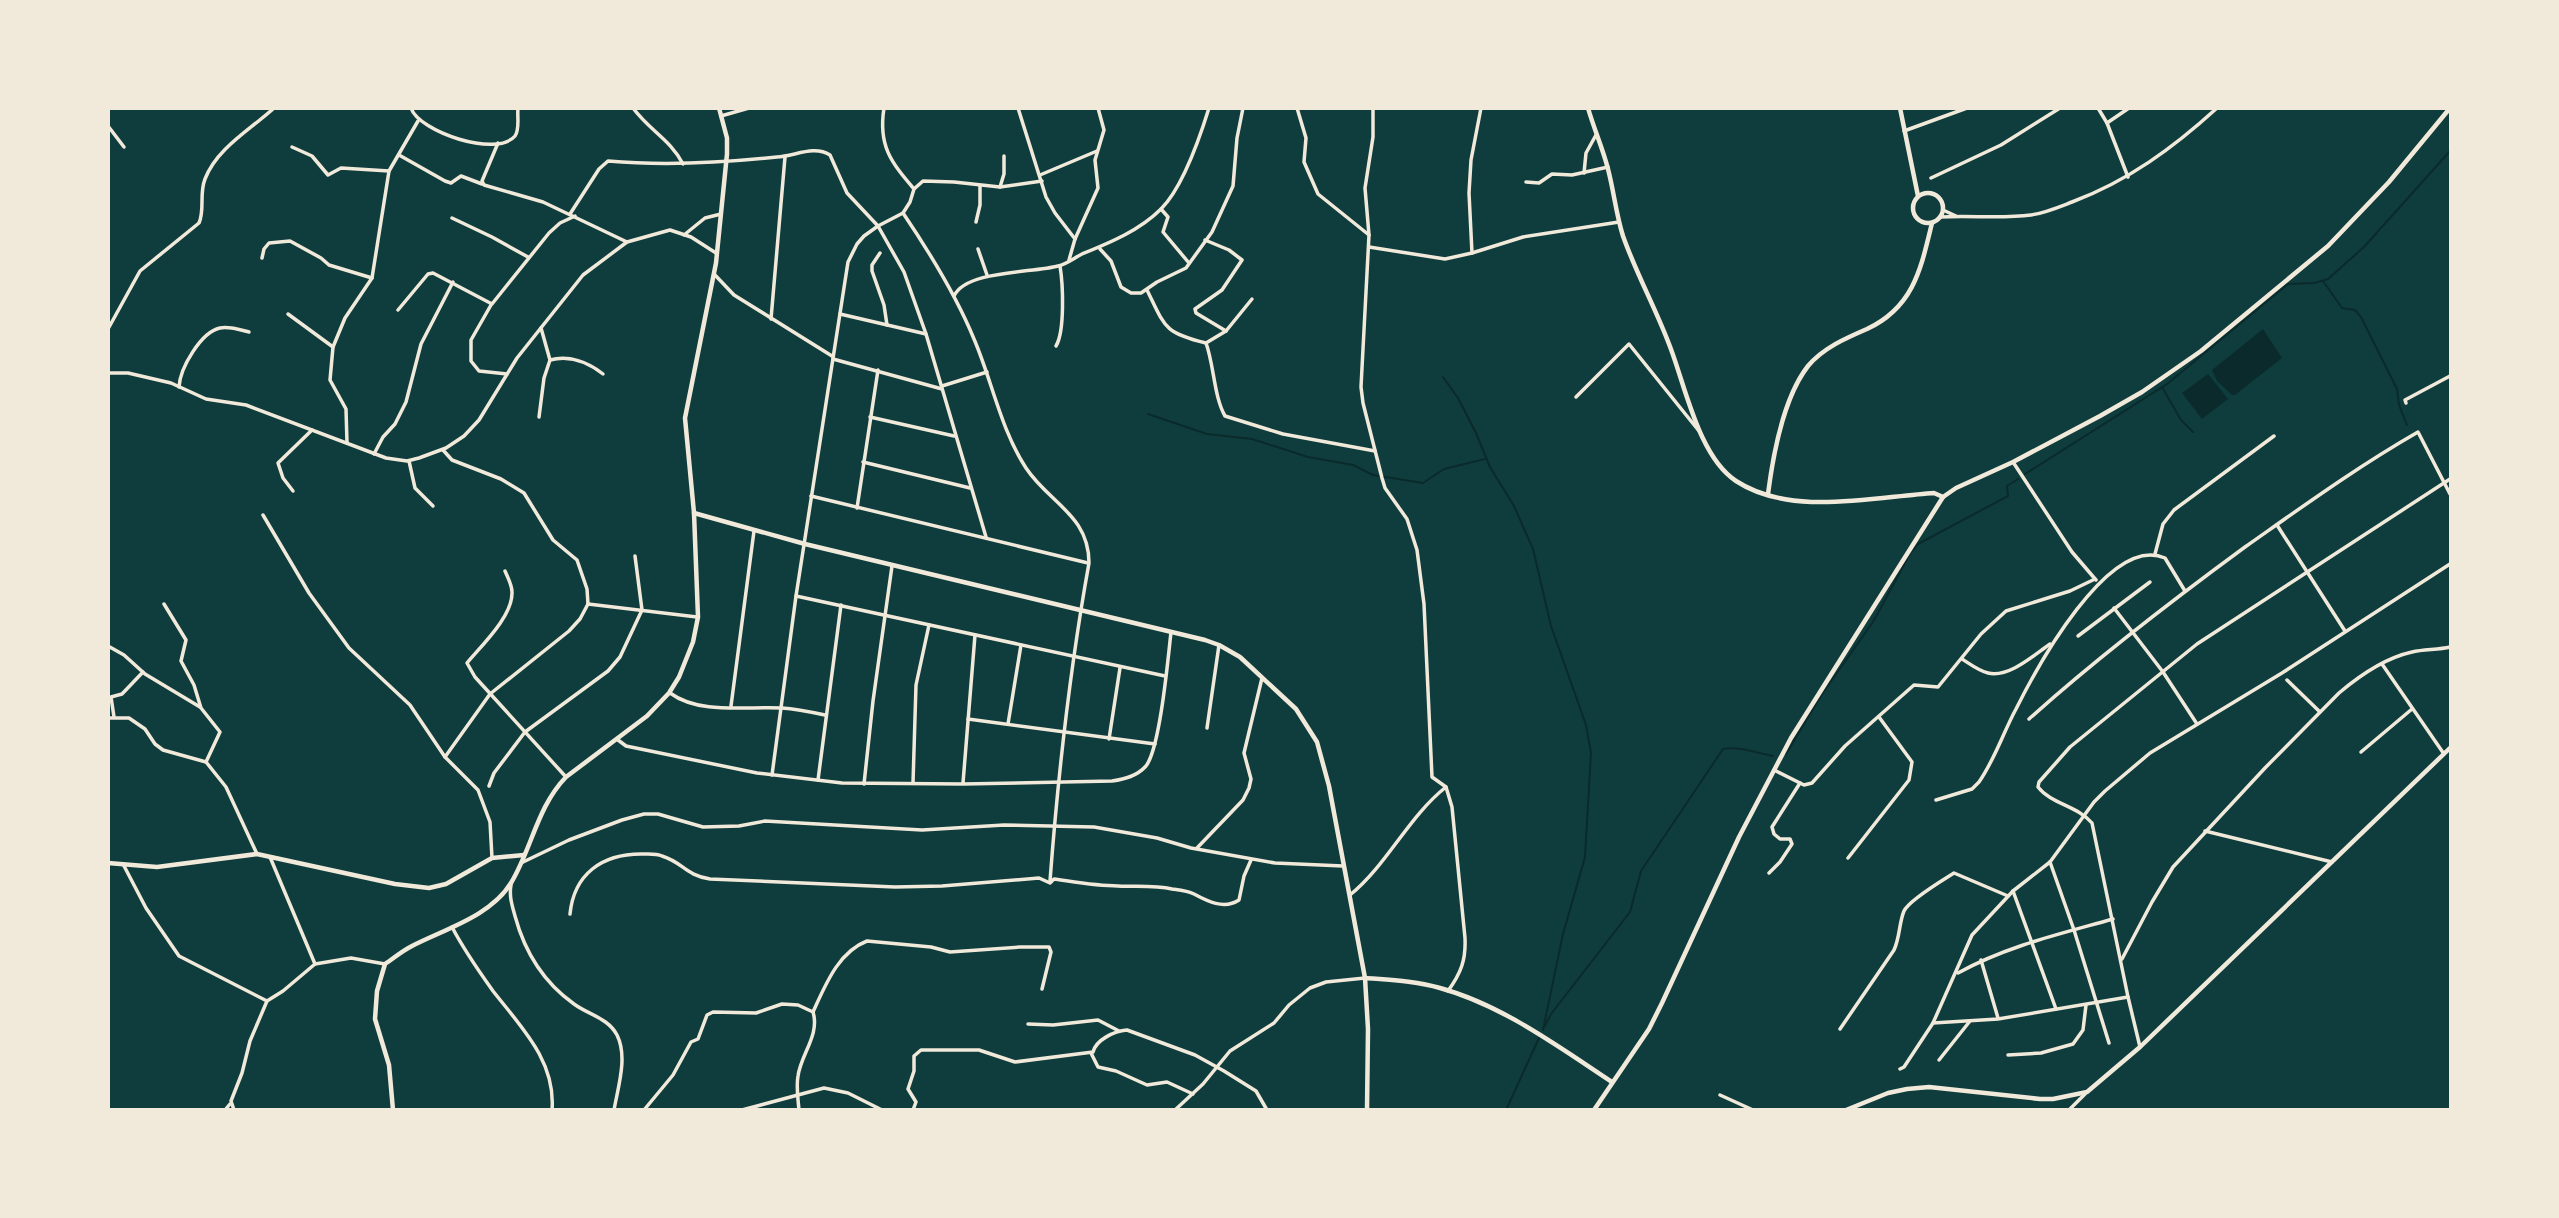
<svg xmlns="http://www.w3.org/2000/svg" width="2559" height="1218" font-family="'Public Sans',sans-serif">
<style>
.water{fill:#0a2a2b}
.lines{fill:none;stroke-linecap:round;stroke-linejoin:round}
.stream{stroke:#0a2a2b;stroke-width:2}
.minor{stroke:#f1e9da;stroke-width:3.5}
.tertiary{stroke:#f1e9da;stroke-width:4.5}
.secondary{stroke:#f1e9da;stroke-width:4.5}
</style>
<rect width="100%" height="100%" fill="#0f3d3e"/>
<g class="water">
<polygon points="2263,329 2282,358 2235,395 2232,395 2217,381 2212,370"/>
<polygon points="2208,374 2228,399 2202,419 2182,393"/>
</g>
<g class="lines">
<g class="stream">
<polyline points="2323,281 2342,308 2355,310 2361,317 2397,389 2399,405 2407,425"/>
<polyline points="1443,377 1458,398 1476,433 1490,467 1514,506 1533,549 1551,626 1586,725 1591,753 1585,857 1563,934 1543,1030"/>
<polyline points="2162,387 2181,420 2193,432"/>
<polyline points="1148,414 1207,434 1252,439 1308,457 1353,465 1373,475 1423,483 1444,469 1485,459"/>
<polyline points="2025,474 2167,384 2288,284 2314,283 2328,279 2364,247 2450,151"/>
<polyline points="1786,754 1822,694 1873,622 1911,552 1918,544 2008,496 2007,486 2018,479"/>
<path d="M1545,1026l6,-12 79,-102 11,-41 82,-122c16,-3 34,4 50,7"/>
<polyline points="1506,1110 1539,1038"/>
</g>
<g class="minor">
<path d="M411,108c8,24 86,50 104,28 5,-7 2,-19 3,-28"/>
<path d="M633,108c17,23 37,31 50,56"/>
<path d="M884,108c-6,38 7,54 30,81"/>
<polyline points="1018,108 1046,197 1055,213 1075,239"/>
<polyline points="1297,108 1306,138 1304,162 1318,194 1369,235"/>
<path d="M1373,108v29l-8,51 4,47 -8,152 2,16 19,75 3,10 22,31 10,31 7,54 8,173 14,10 6,20 13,131c1,22 -4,35 -17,53"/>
<polyline points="2098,108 2107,123 2128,177"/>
<polyline points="721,116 749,108"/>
<polyline points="2107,123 2129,108"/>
<polyline points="108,126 124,147"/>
<polyline points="1904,131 1967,108"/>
<polyline points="498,143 482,181 484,185 543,202 627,242"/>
<polyline points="292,147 312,156 328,175 341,168 389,171"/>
<polyline points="399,155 445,181 451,183 461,176 482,184"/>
<polyline points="1584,173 1586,153 1596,135"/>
<polyline points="1040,175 1097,151"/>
<polyline points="1931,178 2001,145 2060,108"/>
<polyline points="1526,182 1539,183 1552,174 1572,175 1608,167"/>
<polyline points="1000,187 1004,174 1004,156"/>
<polyline points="1161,209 1168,217 1163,232 1189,263"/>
<polyline points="1943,210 1956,216"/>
<path d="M903,213c27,40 53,82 71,126 18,42 27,91 52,129 23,35 63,47 63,95 -19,105 -31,212 -39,318"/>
<path d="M570,214l29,-45 9,-8c57,5 113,2 169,-4 18,-1 37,-12 53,-2l17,38 31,33 26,46 22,62 60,203"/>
<path d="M1940,217c31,-2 60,2 91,-2 14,-2 28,-8 41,-13 56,-21 101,-54 145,-94"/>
<polyline points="452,218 492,237 528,257"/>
<polyline points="976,222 980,205 980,186"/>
<polyline points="684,235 705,218 721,214"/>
<polyline points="1205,240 1229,250 1242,260 1222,290 1195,309 1196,313 1226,331"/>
<polyline points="1369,247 1445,259 1472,253 1523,237 1619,222"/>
<polyline points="978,249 987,275"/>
<polyline points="1100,249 1111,261 1121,287 1131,293 1141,293 1157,282 1186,268 1212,232 1233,186 1237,138 1243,108"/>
<polyline points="880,253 872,265 872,271 884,305 887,325"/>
<polyline points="1472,253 1469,193 1471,160 1481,108"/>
<polyline points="262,258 264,249 269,243 290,241 321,258 329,265 372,278"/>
<polyline points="1069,260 1075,239 1098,188 1095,160 1104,130 1098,108"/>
<polyline points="714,274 734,295 832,356"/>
<path d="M1147,290c18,37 17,43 59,53l20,-12 26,-32"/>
<path d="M954,296c12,-26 79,-23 104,-30 9,-2 16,-8 24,-12 27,-11 57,-23 79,-45 21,-21 39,-72 48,-101"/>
<polyline points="491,305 471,340 471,361 479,371 507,374"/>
<polyline points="398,310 428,274 433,273 492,304 549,233 560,223 575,216"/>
<polyline points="288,314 333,347"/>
<polyline points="840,314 926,334"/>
<polyline points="771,319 785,157"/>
<path d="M108,329l32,-58 59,-48c6,-14 0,-29 6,-44 12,-31 45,-49 69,-71"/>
<path d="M1206,343c8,22 8,54 19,73l58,18 92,17"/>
<path d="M1056,346c9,-15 7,-62 4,-80"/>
<polyline points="833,359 942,389"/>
<path d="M550,360c19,-5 38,2 53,14"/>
<polyline points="108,373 128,373 171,383 206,399 246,405 386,458 407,461 419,458 446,448 464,436 479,420 517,358 583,275 627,242 670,230 691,237 716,253"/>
<polyline points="942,386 987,372"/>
<path d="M179,387c1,-19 22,-55 41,-59 9,-2 21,2 29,4"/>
<polyline points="1576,397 1629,344 1699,431"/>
<polyline points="2406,403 2405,400 2450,376"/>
<polyline points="539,417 544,378 550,360 541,328"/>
<polyline points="870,417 954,436"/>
<polyline points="347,443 346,409 330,380 333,347 345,318 372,278 389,171 418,121"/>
<polyline points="443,450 452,460 501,479 524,493 553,540 577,560 587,589 588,604"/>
<polyline points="374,454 383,437 395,424 406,402 421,344 453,282"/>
<polyline points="409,461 415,488 433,506"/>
<polyline points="863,462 970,488"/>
<polyline points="2013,462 2072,552 2096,580"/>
<polyline points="293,491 283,478 278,463 312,430"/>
<polyline points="811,496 1088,563"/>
<polyline points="857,508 878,370"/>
<polyline points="263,515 309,593 349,648 410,705 445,757 478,790 490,822 492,858"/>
<polyline points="2277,525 2345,631"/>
<polyline points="2155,554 2163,524 2174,510 2274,436"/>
<path d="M505,571c3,7 7,14 7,21 1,24 -31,54 -45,71l8,14 91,100"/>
<polyline points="796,596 1165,676"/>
<polyline points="164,604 186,640 181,661 194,685 201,708 220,732 206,762"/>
<polyline points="588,604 697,617"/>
<polyline points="2114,608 2163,672 2197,724"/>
<polyline points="2078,636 2150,582"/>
<polyline points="108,646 124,655 145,674 200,707"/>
<path d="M1962,659c8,5 17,12 26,14 21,5 46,-18 62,-29"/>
<polyline points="2382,664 2444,754"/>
<polyline points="2287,680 2320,712"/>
<path d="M670,693c30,22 77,13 112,15 15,1 29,4 43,7"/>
<polyline points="731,706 754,531"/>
<polyline points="114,717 111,697 122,694 143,672"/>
<polyline points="108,718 129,718 145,729 155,744 163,750 206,762 226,787 257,854"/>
<polyline points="968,719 1155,744"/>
<path d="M2029,719c69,-62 141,-117 216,-172 57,-40 112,-80 173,-115l32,62"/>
<polyline points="1008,724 1021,645"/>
<polyline points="1207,728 1219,645"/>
<polyline points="1109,739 1120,668"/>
<path d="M618,740l8,6 131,27 85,10 121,1 149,-3c13,-2 25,-5 34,-15 14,-18 22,-107 25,-134"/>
<polyline points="2361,752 2412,709"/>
<polyline points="445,757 490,694 569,631 580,619 588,604"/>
<polyline points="1774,770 1804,785 1812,783 1845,746 1914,685 1938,687 1981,634 2006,611 2070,591 2095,579"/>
<polyline points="772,775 796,596 848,262 857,244 864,236 878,226 903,213 910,202 914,189 923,181 954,182 1000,187 1042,181"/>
<polyline points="818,780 841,605"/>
<polyline points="913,783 916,685 929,625"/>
<polyline points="963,783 975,635"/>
<polyline points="864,784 873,701 892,566"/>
<polyline points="489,786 494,773 525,732 608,671 620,657 642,610 635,556"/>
<path d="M1936,800l36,-11 7,-7c16,-23 24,-49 37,-73 20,-40 93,-176 149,-151l20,33"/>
<polyline points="2205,831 2332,862"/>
<polyline points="1197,848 1243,800 1249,788 1251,779 1244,753 1262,678"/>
<polyline points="270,857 315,964"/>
<polyline points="1848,858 1909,780 1912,762 1879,717"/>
<polyline points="2050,862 2074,930 2109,1043"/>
<polyline points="521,863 569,840 622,820 644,814 658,814 703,827 739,826 765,821 922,830 1004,825 1094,827 1157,838 1191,848 1275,863 1343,866"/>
<polyline points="123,864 146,908 179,956 267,1001"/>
<polyline points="1769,873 1780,862 1792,844 1790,839 1780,839 1774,834 1772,827 1800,783"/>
<path d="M511,885c-2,11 1,20 4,31 10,37 28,66 59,88 15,11 34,14 43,31 11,22 1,52 -3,75"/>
<polyline points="2013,891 2056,1009"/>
<path d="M1350,895c37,-30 58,-78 96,-108"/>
<path d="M570,914c4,-40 32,-60 71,-60 7,0 15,-1 21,2 22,7 23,19 48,23l185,8 47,-1 97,-8 11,5 4,-4c21,3 42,7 64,7 18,1 37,-1 54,3 7,1 16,2 22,5 13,7 30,16 45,6l5,-24 7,-16"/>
<path d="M452,927c12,23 26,43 41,64 28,36 63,70 59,119"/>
<path d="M2122,959l30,-57 21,-35 92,-99 74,-75c20,-17 46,-35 73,-41 12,-3 26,-2 38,-5"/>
<polyline points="1981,960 1998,1018"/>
<path d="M1958,973c49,-27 102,-39 155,-54"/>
<path d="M813,1012c12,-26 25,-60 54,-71l64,6 19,5 70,-5h29l2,5 -9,37"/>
<polyline points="1933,1023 1998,1019 2128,997"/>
<polyline points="1028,1024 1053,1025 1098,1020 1119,1031"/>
<path d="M1840,1029l54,-79c6,-13 5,-27 10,-39 5,-11 39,-31 50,-38l54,23"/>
<path d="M2140,1047l-12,-50 -36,-174c-14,-17 -41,-19 -54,-36l1,-5 31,-35 127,-103 253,-165"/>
<polyline points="1091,1053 1098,1067 1116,1071 1147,1085 1167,1082 1193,1094"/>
<polyline points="2008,1055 2041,1053 2073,1044 2083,1030 2086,1005"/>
<polyline points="1939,1060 1970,1021"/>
<polyline points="1900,1069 1904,1067 1933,1023 1972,935 2013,891 2050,862 2094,802 2105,791 2150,753 2282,673 2450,564"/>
<polyline points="1720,1095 1753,1110"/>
<polyline points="225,1110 230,1104"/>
<polyline points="234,1110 231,1101 242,1073 250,1041 267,1001 283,991 315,964 351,958 385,964"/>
<path d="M644,1110l29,-35 18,-33 7,-3 9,-24 6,-3 43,1 26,-9 16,1 15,7c7,23 -12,42 -15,64 -2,11 0,23 1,34"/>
<polyline points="742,1110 824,1088 848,1093 882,1110"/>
<path d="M913,1110l3,-8 -8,-13 6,-18v-15l7,-6h58l36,12 78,-10c3,-12 21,-21 34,-22l68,25 29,16 32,20 11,19"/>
<polyline points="1175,1110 1203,1084 1230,1051 1274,1023 1289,1005 1310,988 1326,982 1365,978"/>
<polyline points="2069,1110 2085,1094"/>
</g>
<g class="tertiary">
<polyline points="108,863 157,867 257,854 395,884 429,888 446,884 492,858 524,855"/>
<polyline points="1365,978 1368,1029 1367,1110"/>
</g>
<g class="secondary">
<path d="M1588,108c6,21 15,41 20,61 6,23 8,45 15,67 13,37 32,71 46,108 16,40 29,112 67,137 55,36 137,16 198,12l9,4"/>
<polyline points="1900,108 1918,196"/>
<circle cx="1928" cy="208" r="15"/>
<path d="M1768,494c5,-39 15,-96 40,-128 15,-18 38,-28 59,-37 47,-22 54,-61 65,-106"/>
<path d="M694,513l111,31 400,96 14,5 21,12 56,52 21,33 12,44 36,192c25,2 51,3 75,10 62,17 119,59 172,94"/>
<path d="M393,1110l-4,-45 -14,-46 2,-28 8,-27c9,-6 17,-13 27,-18 33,-17 79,-30 99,-63 21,-35 26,-76 55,-106l81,-61 22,-23 10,-16 14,-35 5,-25 -4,-104 -9,-95 31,-155 11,-109v-16l-8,-30"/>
<polyline points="1594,1110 1649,1029 1662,1003 1739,837 1791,738 1943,497 1956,488 2013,462 2100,416 2142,392 2201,351 2328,246 2389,182 2450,108"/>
<polyline points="1846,1110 1888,1093 1907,1089 1929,1087 2040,1099 2053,1099 2087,1092 2140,1047 2450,748"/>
</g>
</g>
<rect width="2559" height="1218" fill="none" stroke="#f1e9da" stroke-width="220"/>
</svg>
